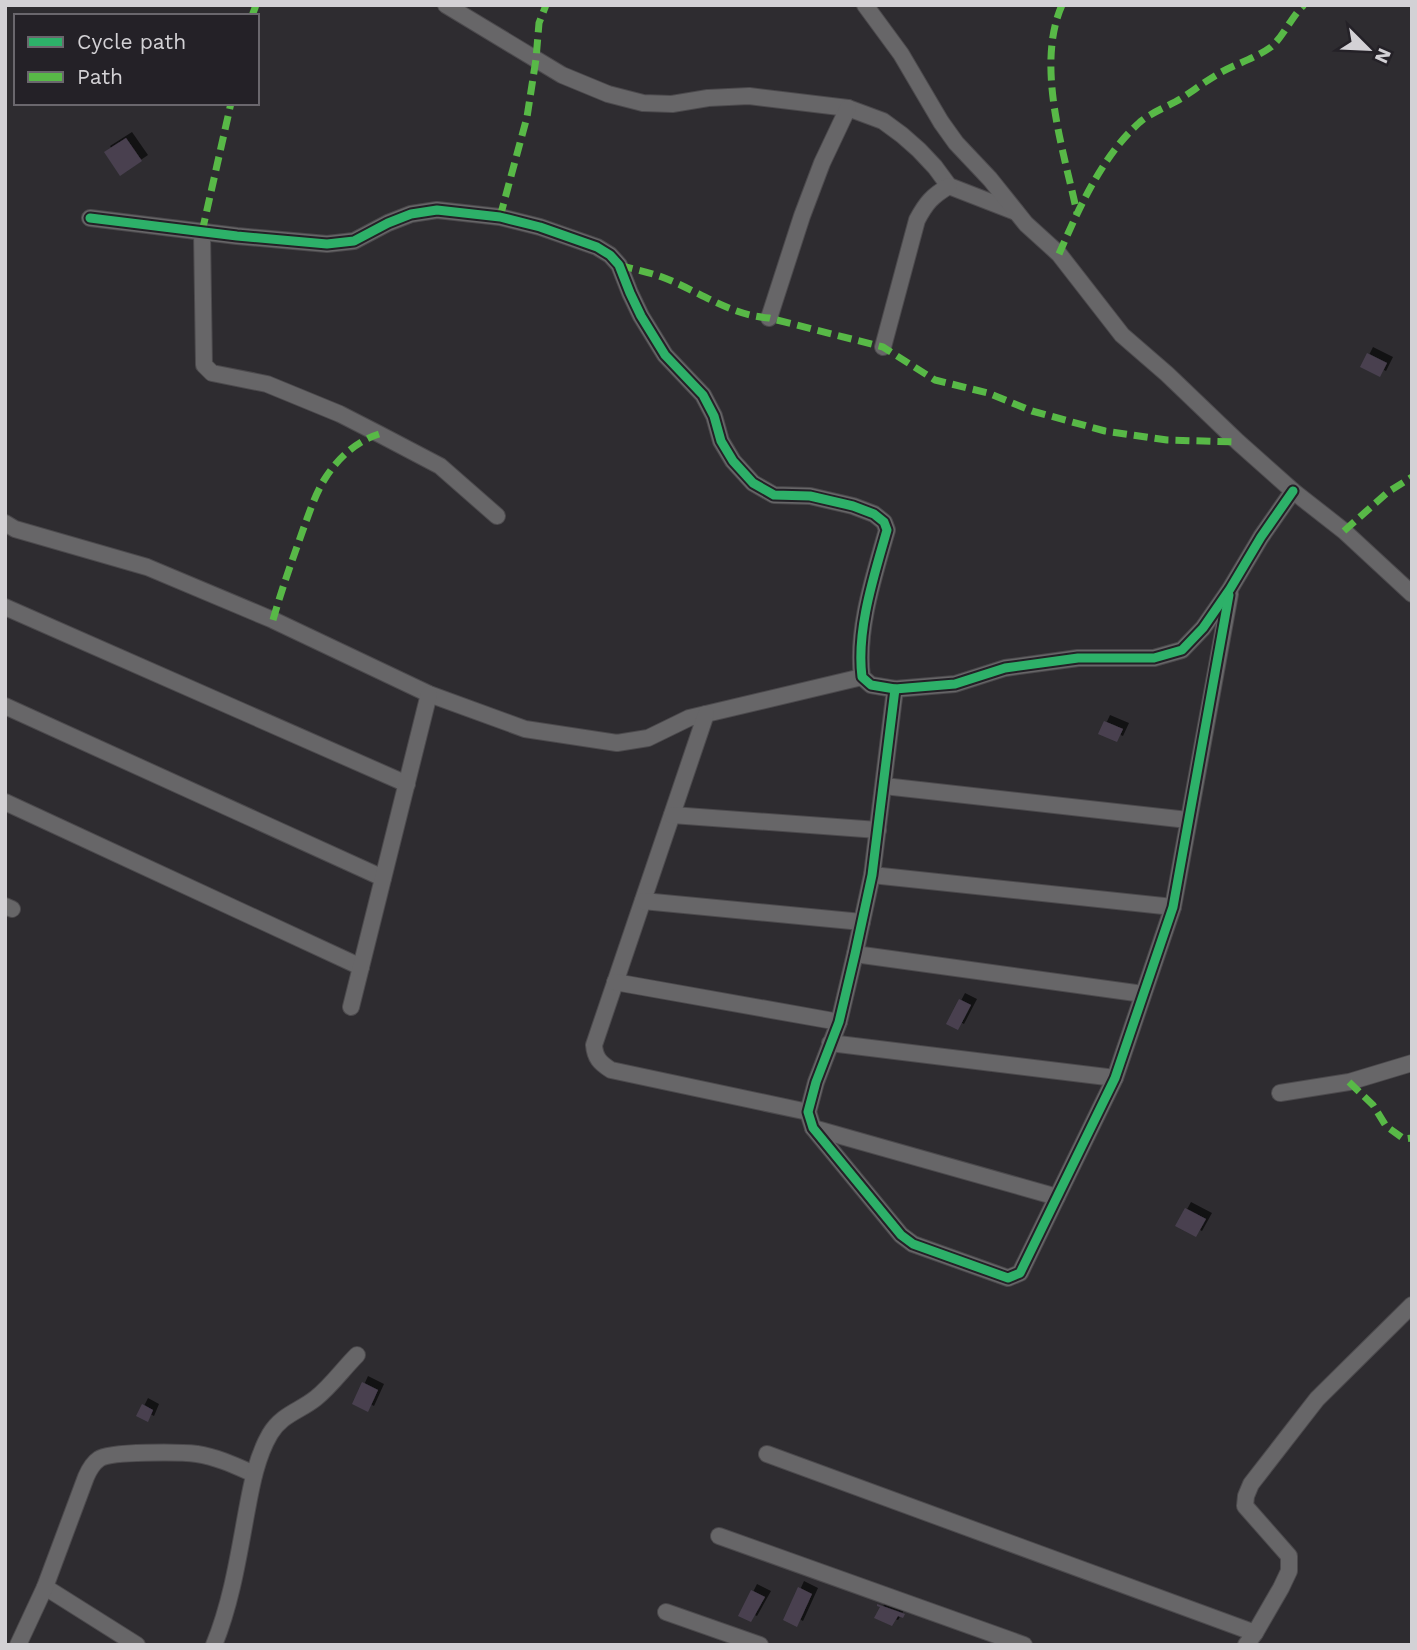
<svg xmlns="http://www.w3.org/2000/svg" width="1417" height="1650" font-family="'Work Sans',sans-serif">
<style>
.building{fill:#494050;filter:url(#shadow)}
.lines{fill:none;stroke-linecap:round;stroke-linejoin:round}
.minor-casing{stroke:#4c4a4d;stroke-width:18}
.minor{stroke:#676668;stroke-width:16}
.quiet{stroke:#58b947;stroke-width:7;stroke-dasharray:14 7;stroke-linecap:butt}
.cycleway-casing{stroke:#242127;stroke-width:13}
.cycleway{stroke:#2db169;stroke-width:9}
</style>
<defs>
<filter id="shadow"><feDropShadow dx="6" dy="-6" stdDeviation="0" flood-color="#0009"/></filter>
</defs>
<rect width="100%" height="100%" fill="#2e2c30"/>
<g class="building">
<polygon points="126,138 142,161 120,176 104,152"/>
<polygon points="1367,353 1387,363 1380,377 1360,367"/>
<polygon points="1104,721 1123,729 1117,742 1098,734"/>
<polygon points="959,999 971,1005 958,1030 946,1024"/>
<polygon points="1185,1208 1206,1219 1196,1237 1175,1226"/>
<polygon points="362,1382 378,1390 368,1412 352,1404"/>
<polygon points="142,1404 153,1410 148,1422 136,1416"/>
<polygon points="798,1587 812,1594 797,1627 783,1620"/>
<polygon points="751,1590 765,1597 751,1622 738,1616"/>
<polygon points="877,1604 905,1614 903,1618 898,1616 892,1626 874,1618 880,1607 877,1606"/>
</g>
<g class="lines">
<g class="minor-casing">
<g id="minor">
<polyline points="446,5 562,75 608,94 643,103 672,104 708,98 749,96 848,108 883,121 902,135 919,150 935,167 949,186 1016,212"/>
<polyline points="865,5 901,54 941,122 956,143 990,179 1026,224 1059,254 1122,335 1167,374 1238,442 1293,491 1344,531 1412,594"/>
<path d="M90,218l147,18 90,8 27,-3 34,-18 23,-9 26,-4 63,7 40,10 57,20 13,8 9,10 11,28 11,23 24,39 38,40 11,21 7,25 12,20 20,22 21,12 36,1 43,10 21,8 10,8 3,8c-13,46 -31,100 -25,147l9,8 24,4 60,-5 50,-16 73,-10h76l28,-8 21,-22 27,-39 31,-52 32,-46"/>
<polyline points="202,232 204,365 212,373 267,384 340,414 379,434 440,466 497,516"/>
<polyline points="769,318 802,216 822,163 848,108"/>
<path d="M883,347l34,-127c9,-17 15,-24 32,-34"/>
<polyline points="5,523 15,529 147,567 273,620 429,694 525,729 617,743 648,738 689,718 862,677"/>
<polyline points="5,607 407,784"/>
<polyline points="895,689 872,875 855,954 839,1022 816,1082 808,1112 813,1128 901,1235 913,1244 1008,1278 1020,1273 1115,1078 1173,907 1230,594"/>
<polyline points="5,706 383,878"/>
<path d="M706,714l-112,331c1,13 6,18 17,25l197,42"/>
<polyline points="884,786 1188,820"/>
<polyline points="5,802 361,967"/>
<polyline points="672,815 878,830"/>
<polyline points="872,875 1173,907"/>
<polyline points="643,901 862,922"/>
<polyline points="5,906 12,909"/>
<polyline points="855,954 1143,994"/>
<polyline points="615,982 839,1022"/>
<polyline points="351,1007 429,694"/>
<polyline points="830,1043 1115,1078"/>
<polyline points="1280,1093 1349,1082 1412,1063"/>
<polyline points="813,1128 1057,1197"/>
<polyline points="767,1454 1255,1633"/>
<polyline points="719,1536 1024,1645"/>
<polyline points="45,1587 137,1645"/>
<polyline points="666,1612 760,1645"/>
<path d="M18,1645l27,-58 41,-110c3,-7 7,-14 13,-18 11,-8 82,-7 98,-5 20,3 39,12 57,20"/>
<path d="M214,1645c17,-42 24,-86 32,-130 5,-27 10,-57 24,-81 12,-20 30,-23 46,-36 15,-12 27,-29 41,-43"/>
<polyline points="1246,1645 1255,1633 1281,1588 1289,1571 1289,1556 1245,1506 1246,1496 1251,1484 1317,1399 1412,1305"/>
</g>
</g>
<use href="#minor" class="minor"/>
<g class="quiet">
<path d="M1062,5c-27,61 2,146 15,208"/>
<polyline points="252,16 256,5"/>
<polyline points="500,217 527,117 536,59 539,23 546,5"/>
<polyline points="202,232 231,103"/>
<path d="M1059,254c20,-46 43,-98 81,-132 12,-10 29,-16 42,-24 12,-8 24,-17 36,-24 17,-10 36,-15 53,-27 13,-11 20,-30 33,-42"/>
<path d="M619,265c14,4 29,7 43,12 37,14 67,38 107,41l114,29 52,33 53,13 44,18 73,20 62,9 71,2"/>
<polyline points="1344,531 1388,492 1412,477"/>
<path d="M273,620c9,-32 20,-62 31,-93 6,-16 12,-35 22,-50 13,-20 31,-36 53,-43"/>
<polyline points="1349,1082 1373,1105 1386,1126 1404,1139 1412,1138"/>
</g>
<g class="cycleway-casing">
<g id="cycleway">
<path d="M90,218l147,18 90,8 27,-3 34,-18 23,-9 26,-4 63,7 40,10 57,20 13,8 9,10 11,28 11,23 24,39 38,40 11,21 7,25 12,20 20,22 21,12 36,1 43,10 21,8 10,8 3,8c-13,46 -31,100 -25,147l9,8 24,4 60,-5 50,-16 73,-10h76l28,-8 21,-22 27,-39 31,-52 32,-46"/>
<polyline points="895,689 872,875 855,954 839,1022 816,1082 808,1112 813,1128 901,1235 913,1244 1008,1278 1020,1273 1115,1078 1173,907 1229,595"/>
</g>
</g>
<use href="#cycleway" class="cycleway"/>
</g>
<rect width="1417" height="1650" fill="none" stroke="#d3d1d5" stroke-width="14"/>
<rect x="14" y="14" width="245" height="91" fill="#242127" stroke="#6a676d" stroke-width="2"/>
<rect x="28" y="37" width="35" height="10" fill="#2db169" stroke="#6a676d" stroke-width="2"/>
<text x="77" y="49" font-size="21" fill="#d3d1d5">Cycle path</text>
<rect x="28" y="72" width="35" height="10" fill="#58b947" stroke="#6a676d" stroke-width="2"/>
<text x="77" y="84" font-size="21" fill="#d3d1d5">Path</text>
<g transform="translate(1368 49) rotate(114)" stroke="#242127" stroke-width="5" paint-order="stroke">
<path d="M0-5L12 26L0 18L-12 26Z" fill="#d3d1d5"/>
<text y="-10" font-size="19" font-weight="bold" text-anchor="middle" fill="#d3d1d5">N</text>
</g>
</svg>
